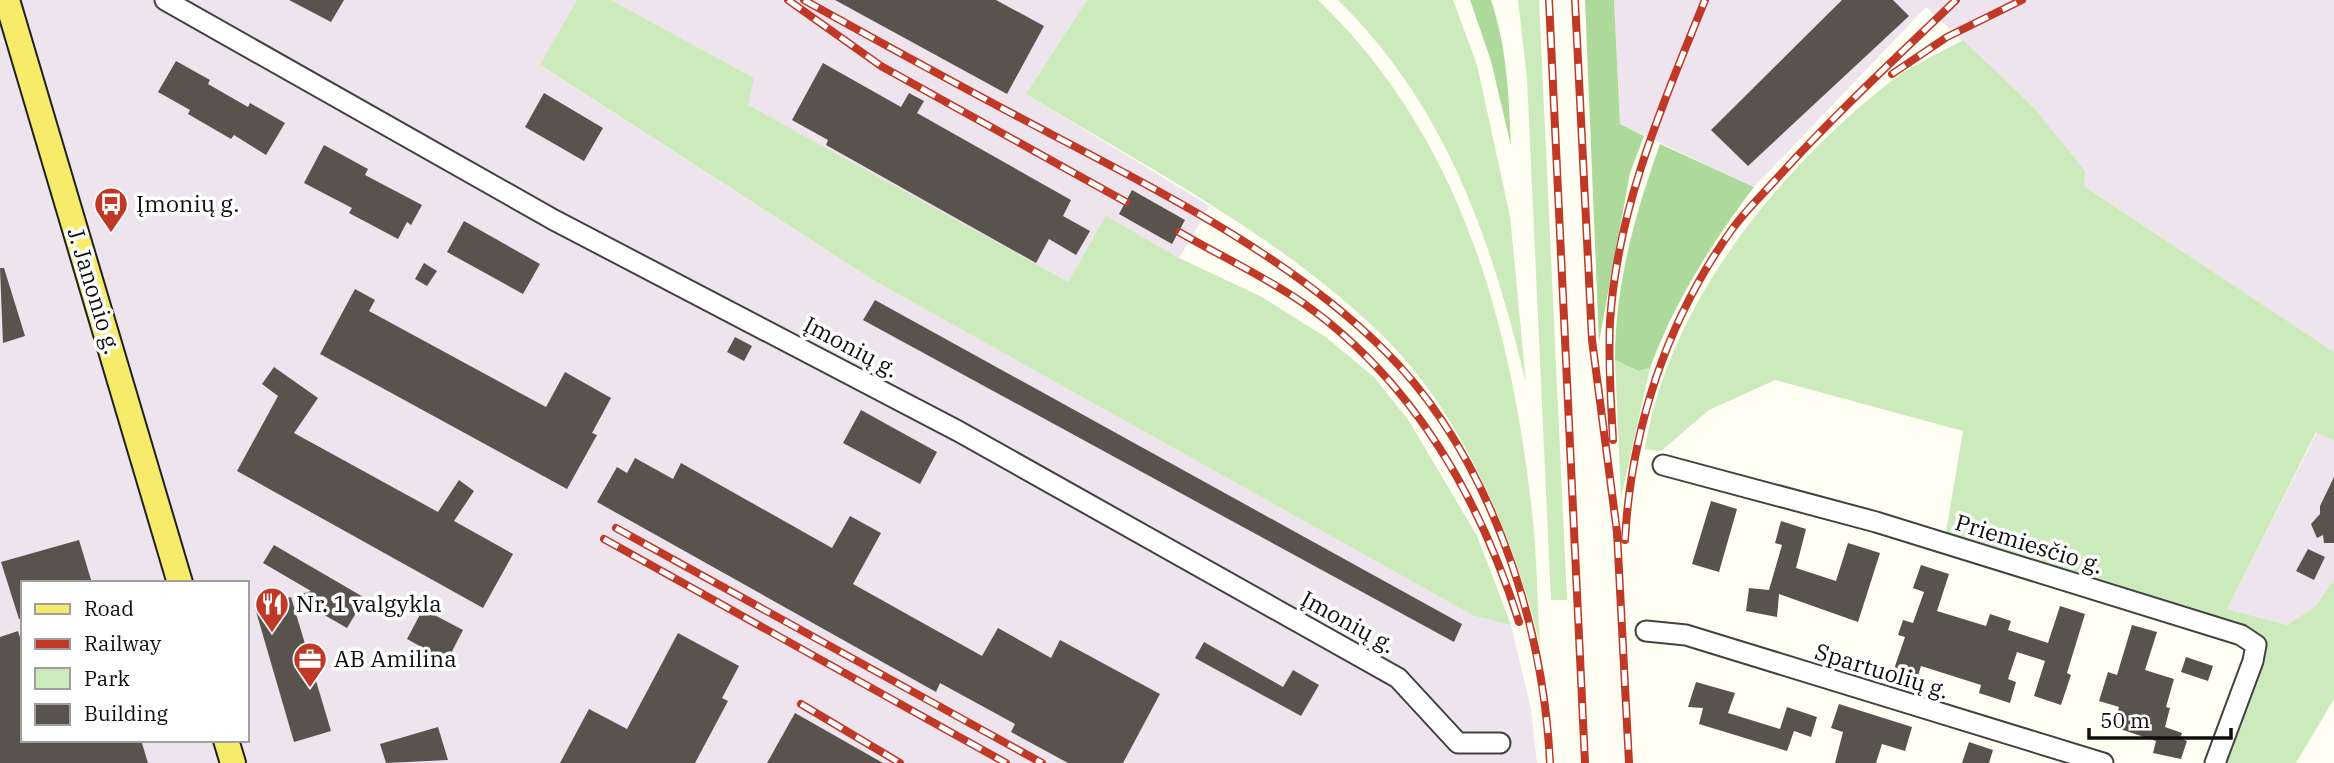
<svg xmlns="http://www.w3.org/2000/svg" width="2334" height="763" font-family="'IBM Plex Serif',serif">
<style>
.industrial{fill:#eee4ed;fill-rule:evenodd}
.green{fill:#cceabb}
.forest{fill:#adda9a}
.building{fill:#58534c}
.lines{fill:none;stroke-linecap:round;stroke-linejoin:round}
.minor-casing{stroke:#424242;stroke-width:23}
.major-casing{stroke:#202020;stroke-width:28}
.minor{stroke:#fff;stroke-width:19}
.major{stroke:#f7ec69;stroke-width:24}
.rail-casing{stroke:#c03927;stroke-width:8}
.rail{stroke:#fff;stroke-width:5;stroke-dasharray:16;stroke-linecap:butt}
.labels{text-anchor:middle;stroke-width:7;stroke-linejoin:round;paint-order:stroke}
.poi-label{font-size:23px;fill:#0f0f0f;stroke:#fff;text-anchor:start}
.street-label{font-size:23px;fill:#0f0f0f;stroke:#fff}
</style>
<rect width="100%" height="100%" fill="#fffef2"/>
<g class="industrial">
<path d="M0,0h577l-36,66 332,214 601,336 37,9 20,84 6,54h-1537zM23,583h224v157h-224z"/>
<polygon points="611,0 1087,0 1026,94 1210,206 1179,258 1106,217 1068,282 747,105 754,78"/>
<polygon points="1614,0 2334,0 2334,352 2084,186 2033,107 1926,7 1754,187 1620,124"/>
<polygon points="2317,432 2334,441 2334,579 2316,606 2287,625 2227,609"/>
</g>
<g class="green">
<polygon points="577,0 611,0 754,78 748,105 1068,282 1106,216 1179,258 1262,297 1327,338 1374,377 1409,421 1477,536 1511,625 1474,616 873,280 540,65"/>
<path d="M1087,0h231c140,134 191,315 213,503 6,47 6,95 9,143 -23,-102 -77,-230 -152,-305 -103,-103 -239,-172 -362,-247z"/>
<path d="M1338,0h115l24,65 33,151 16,167c-35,-144 -79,-276 -188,-383z"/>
<polygon points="1518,0 1539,0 1567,600 1551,600 1527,78"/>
<path d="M1963,40l70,67 52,64 -1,15 250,166v89l-18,-9 -89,177 60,16 29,-19 18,-27v120l-38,64h-76l39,-122 -315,-97 19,-113 -188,-51 -66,30 -48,41 -16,-2c22,-142 131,-276 241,-364 22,-18 52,-31 77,-45z"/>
<polygon points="1615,360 1637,371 1650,368 1621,498"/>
</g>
<g class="forest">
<path d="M1470,0h21c16,47 18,96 20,146l-20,-85z"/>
<polygon points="1585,0 1614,0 1620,124 1644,136 1630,173 1599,342"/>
<path d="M1660,144l94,43c-43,57 -79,114 -104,181l-12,3 -23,-11c0,-75 20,-146 45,-216z"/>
</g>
<g class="building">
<polygon points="289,0 344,0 331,22"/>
<polygon points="835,0 996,0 1044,26 1007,94"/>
<polygon points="1842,0 1893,0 1909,16 1748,166 1711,130"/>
<polygon points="176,61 210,80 208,84 248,107 250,103 285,123 266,155 234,135 231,139 188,114 190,110 158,92"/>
<polygon points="823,63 901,107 909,93 924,101 917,113 1071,200 1063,216 1090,231 1076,255 1049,239 1036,263 826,145 828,140 792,120"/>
<polygon points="544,93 603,128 584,161 525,127"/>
<polygon points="324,145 368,169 365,175 422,205 411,225 407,222 398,239 349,213 352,208 304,183"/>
<polygon points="1132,190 1185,220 1172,244 1119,214"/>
<polygon points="464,221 540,264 523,294 447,252"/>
<polygon points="424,263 437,271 427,286 415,279"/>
<polygon points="0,268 4,268 25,336 3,343"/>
<polygon points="355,289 375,300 369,311 546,407 565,372 611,398 592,433 597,435 567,489 320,354"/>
<polygon points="875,300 1462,624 1454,642 863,320"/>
<polygon points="735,337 752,346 744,361 727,352"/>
<polygon points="274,367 318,398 294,433 438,512 459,480 474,491 454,521 513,554 483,608 237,471 278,396 262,384"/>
<polygon points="861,410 937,452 920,484 843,443"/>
<polygon points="635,458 673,479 681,463 832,548 850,516 881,533 853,584 982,656 998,628 1051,658 1060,640 1160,694 1123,763 1068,763 1011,732 1015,724 940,683 936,692 597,502 617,467 627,473"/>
<polygon points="2334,477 2334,543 2324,543 2323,535 2317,538 2311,524 2320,514 2320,506"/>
<polygon points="1711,501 1737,509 1719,572 1692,564"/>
<polygon points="1781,521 1806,529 1796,568 1836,581 1848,543 1880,553 1858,622 1779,594 1777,617 1746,611 1749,588 1769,590 1782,545 1775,543"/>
<polygon points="79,540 92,583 23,583 23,619 19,619 1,562"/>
<polygon points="274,545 365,598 347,628 293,597 311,591 263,563"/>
<polygon points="2308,549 2325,557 2314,580 2296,571"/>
<polygon points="1921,565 1949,574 1937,611 1986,626 1990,614 2011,621 2008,630 2048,643 2060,606 2085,614 2067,673 2071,675 2061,705 2034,696 2045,661 2017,652 2008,679 2016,682 2010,703 1979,693 1981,685 1921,666 1917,679 1893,672 1905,637 1898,635 1903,620 1913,623 1924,592 1913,588"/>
<polygon points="291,597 331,731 294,742 255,608"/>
<polygon points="423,609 463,630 447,661 407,639"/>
<polygon points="2132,625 2157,632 2145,670 2174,679 2166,707 2170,708 2165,727 2182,733 2180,738 2187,741 2181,759 2153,753 2156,741 2120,729 2124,717 2117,714 2119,707 2099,701 2108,672 2117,675"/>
<polygon points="18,631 23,647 23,740 141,740 148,763 0,763 0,637"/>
<polygon points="678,633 739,666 722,698 728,701 695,763 560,763 589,709 627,729"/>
<polygon points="1204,642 1283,687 1293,670 1319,685 1301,716 1195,658"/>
<polygon points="2186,657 2213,666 2208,681 2181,672"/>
<polygon points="1696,682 1735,693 1728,713 1780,729 1787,707 1817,717 1811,737 1794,731 1787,751 1699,724 1703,708 1688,707"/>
<polygon points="1839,704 1912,727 1905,751 1882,744 1876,763 1835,763 1843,732 1831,728"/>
<polygon points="795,713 883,763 767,763"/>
<polygon points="438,727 448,760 386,763 380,744"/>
<polygon points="1969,742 1993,750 1989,763 1962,763"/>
</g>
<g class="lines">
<g class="minor-casing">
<g id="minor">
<polyline points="165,0 554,220 958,431 1398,678 1458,743 1500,743"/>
<polyline points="1663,465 1876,522 2241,635 2256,645 2253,661 2215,763"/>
<polyline points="1646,631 1686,635 2103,763"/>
</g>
</g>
<g class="major-casing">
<g id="major">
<polyline points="7,0 180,583"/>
<polyline points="226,740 233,763"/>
</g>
</g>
<use href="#minor" class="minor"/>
<use href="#major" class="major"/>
<g class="rail-casing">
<g id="rail">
<polyline points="788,0 881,66 1126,202"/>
<path d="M804,0c81,45 163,90 245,133 114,60 241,124 334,216 105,103 160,270 167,414"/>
<polyline points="1549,0 1585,763"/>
<polyline points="1575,0 1592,340 1617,532 1629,763"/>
<polyline points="1892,74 1947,37 2022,0"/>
<path d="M1179,232c41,24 85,44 124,71 109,77 176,193 216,319"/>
<path d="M1613,440c-2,-39 -5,-79 -3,-118 7,-114 53,-218 95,-322"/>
<polyline points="616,528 1042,763"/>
<polyline points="604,539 1006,763"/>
<path d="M1625,540c6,-111 42,-221 108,-312 13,-18 31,-35 46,-52 56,-62 117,-118 177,-176"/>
<polyline points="801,704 900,763"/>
</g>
</g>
<use href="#rail" class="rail"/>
</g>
<defs>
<g id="bus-pin" transform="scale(1.75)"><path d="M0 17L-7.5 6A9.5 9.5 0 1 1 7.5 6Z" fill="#c03927" stroke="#fff"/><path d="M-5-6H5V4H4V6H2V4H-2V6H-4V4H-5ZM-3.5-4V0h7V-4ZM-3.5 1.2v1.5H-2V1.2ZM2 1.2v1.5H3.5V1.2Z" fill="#fff"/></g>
<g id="restaurant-pin" transform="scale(1.75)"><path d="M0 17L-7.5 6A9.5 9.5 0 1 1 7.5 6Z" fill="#c03927" stroke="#fff"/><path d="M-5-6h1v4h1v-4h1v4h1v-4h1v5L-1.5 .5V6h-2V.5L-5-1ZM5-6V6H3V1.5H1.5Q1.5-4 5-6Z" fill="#fff"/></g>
<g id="office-pin" transform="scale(1.75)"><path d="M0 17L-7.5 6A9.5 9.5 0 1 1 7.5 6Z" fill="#c03927" stroke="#fff"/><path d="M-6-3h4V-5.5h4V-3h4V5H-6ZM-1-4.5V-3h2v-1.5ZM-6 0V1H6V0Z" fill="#fff"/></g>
</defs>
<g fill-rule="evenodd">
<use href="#bus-pin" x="111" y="204"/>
<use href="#restaurant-pin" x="272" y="604"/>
<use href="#office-pin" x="310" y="659"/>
</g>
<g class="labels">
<g class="poi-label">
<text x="136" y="212">Įmonių g.</text>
<text x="296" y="612">Nr. 1 valgykla</text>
<text x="334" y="667">AB Amilina</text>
</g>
<g class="street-label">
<text transform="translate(94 291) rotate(73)" y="8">J. Janonio g.</text>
<text transform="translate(851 347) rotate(28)" y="8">Įmonių g.</text>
<text transform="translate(2029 544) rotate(17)" y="8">Priemiesčio g.</text>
<text transform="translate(1348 622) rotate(29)" y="8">Įmonių g.</text>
<text transform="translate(1882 671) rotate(17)" y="8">Spartuolių g.</text>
</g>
</g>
<rect x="21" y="581" width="228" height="161" fill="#ffffff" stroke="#9f9f9f" stroke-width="2"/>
<rect x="35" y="604" width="35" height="10" fill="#f7ec69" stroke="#9f9f9f" stroke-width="2"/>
<text x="84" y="616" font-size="21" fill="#0f0f0f">Road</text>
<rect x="35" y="639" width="35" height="10" fill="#c03927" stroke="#9f9f9f" stroke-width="2"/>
<text x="84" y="651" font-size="21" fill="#0f0f0f">Railway</text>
<rect x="35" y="668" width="35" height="21" fill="#cceabb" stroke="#9f9f9f" stroke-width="2"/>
<text x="84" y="686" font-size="21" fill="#0f0f0f">Park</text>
<rect x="35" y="704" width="35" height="21" fill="#58534c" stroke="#9f9f9f" stroke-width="2"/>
<text x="84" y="721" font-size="21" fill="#0f0f0f">Building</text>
<path d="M2089 728v10h142v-10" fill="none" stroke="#0f0f0f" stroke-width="3.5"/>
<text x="2100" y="728" font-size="21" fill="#0f0f0f" stroke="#ffffff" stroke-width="5" paint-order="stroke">50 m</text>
</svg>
